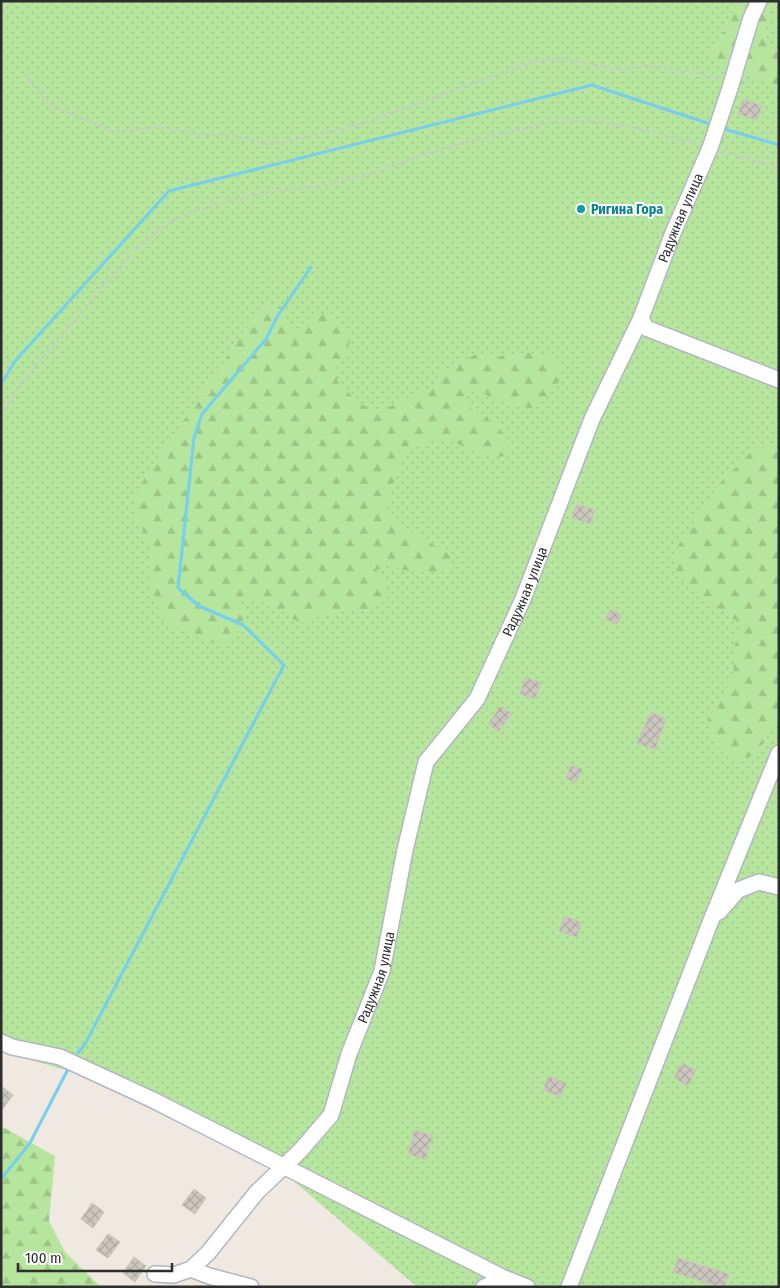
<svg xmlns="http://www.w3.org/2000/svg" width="780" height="1288" font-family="'Fira Sans Condensed',sans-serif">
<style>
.grass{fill:url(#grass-dots)}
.forest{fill:url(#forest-firs)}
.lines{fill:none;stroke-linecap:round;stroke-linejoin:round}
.stream{stroke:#75cff0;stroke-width:3}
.building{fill:url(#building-cross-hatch);stroke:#cbc5ba}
.minor-casing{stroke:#b4b7c1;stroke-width:18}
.path{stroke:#c9c9c9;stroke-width:2;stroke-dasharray:4 2.5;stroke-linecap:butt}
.minor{stroke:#fff;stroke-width:15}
.culture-dot{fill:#0f9aa8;stroke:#fff;stroke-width:2}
.labels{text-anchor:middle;stroke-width:4;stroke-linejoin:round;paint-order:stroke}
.culture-label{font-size:14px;font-weight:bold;fill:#0d838f;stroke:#fff;text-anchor:start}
.street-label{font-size:14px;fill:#2e2e2e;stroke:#fff}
</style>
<defs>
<pattern id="grass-dots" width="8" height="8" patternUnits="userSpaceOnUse" patternTransform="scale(1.25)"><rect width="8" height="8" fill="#b6e59e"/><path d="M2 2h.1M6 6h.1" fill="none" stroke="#9dc588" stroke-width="1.8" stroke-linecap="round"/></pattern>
<pattern id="forest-firs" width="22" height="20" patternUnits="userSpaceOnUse" patternTransform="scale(1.25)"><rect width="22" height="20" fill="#b6e59e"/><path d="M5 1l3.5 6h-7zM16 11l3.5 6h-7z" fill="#9dc588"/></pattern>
<pattern id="building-cross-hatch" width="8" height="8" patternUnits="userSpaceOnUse" patternTransform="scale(1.25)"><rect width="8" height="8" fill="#cbc7bf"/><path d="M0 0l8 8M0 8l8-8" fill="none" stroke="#afaba4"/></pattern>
</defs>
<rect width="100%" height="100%" fill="#efe9e1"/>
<polygon class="grass" points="1,1 779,1 779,1287 417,1287 288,1176 79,1074 1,1051"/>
<g class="forest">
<path d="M735,1h42c-7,7 -14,34 -8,42 2,3 7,5 10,7v40l-11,-5 -25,-17 -30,-7 -4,-9 22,-31z"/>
<path d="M272,304l10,3 7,20 10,1c5,-4 10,-11 16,-13 12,-5 27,9 36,17l-1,10 -14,28 1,11 22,22 19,9 52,-24 14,-18 31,-15 10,-2 10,5c14,-5 48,-9 59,2 4,4 6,11 8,18l-14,17 -17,13 -20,-2 -37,-17 -8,4 -2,10 35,23 12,29 -19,3 -46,-19h-11l-24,9 -11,17 -13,38 2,10 14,14 48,28 1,10 -7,7h-32l-24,-6 -12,4 11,20 -2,11 -17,10 -24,-3 -11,6 -10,-2 -15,12 -11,-2 -26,-17 -30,-8 -7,6 10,3c3,16 -7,26 -17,38 -17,-1 -51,-13 -63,-25 -4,-3 -16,-32 -17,-38 -1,-11 4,-22 2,-34 -2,-13 -14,-23 -16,-35 -2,-11 5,-23 10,-33l110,-162z"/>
<polygon points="767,446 779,453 779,719 755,755 735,760 718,749 707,722 733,677 735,644 742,625 678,577 674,567 679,544 719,484 756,447"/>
<polygon points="1,1126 55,1156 49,1221 65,1252 101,1287 1,1287"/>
</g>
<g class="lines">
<g class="stream">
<polyline points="721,128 779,145"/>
<polyline points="1,384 16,360 169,191 592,85 713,125"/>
<polyline points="78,1053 85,1044 284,665 243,625 199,606 178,588 194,438 202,414 266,339 277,317 311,267"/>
<polyline points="1,1179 30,1143 67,1071"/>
</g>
</g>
<g class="building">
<polygon points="743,99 762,106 757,120 738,114"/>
<polygon points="577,504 595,510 590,524 572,518"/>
<polygon points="610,610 622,615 617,624 605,619"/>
<polygon points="525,677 541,683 535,699 520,694"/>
<polygon points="501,706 512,714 498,732 488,724"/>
<polygon points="651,712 666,719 655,750 637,743"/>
<polygon points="571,765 582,769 576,783 566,778"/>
<polygon points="564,916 582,923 577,937 559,931"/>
<polygon points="682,1063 696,1070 688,1086 674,1078"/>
<polygon points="548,1076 566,1083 561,1097 543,1090"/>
<polygon points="1,1086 13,1095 1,1111"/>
<polygon points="415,1130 433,1136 425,1159 408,1154"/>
<polygon points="194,1189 206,1198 195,1214 182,1205"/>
<polygon points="92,1203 104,1212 93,1228 81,1219"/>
<polygon points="108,1234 120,1242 108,1258 96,1250"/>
<polygon points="134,1257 146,1266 135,1282 123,1273"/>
<polygon points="678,1258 729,1274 724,1287 719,1287 673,1272"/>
</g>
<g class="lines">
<g class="minor-casing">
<g id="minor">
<polyline points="641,318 646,328 779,380"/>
<polyline points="719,912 738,890 759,882 779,887"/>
<polyline points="1,1042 12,1047 60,1057 153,1100 504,1278 527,1287"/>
<polyline points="191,1269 209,1276 251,1287"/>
<path id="s1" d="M155,1274l19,1 17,-6 17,-16 49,-61 43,-41 31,-36 18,-61 33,-83 23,-121 21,-88 51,-63 46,-100 69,-180 49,-101 32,-85 37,-85 20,-60 21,-70 8,-17"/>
<polyline points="484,1287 504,1278"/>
<polyline points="569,1287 710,923 779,753"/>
</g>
</g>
<g class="path">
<polyline points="26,74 33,86 53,107 115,132 158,127 206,135 232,135 265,144 279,143 356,126 533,62 563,59 621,70 647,65 698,73 719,79"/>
<polyline points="721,151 779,167"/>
<polyline points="1,415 24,380 132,253 154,234 175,219 219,203 273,191 325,185 378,172 414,158 470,141 553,122 586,121 610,124 637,128 697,144"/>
</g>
<use href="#minor" class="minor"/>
</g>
<circle class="culture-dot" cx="581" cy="209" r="5"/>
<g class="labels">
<g class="culture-label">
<text x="591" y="214">Ригина Гора</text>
</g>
<g class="street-label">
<text dy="5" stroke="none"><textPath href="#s1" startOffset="1216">Радужная улица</textPath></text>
<text dy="5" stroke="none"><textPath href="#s1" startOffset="811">Радужная улица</textPath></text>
<text dy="5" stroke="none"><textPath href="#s1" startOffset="391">Радужная улица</textPath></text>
</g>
</g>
<rect width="780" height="1288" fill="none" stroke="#2e2e2e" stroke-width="5"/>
<path d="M18 1263v8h154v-8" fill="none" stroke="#2e2e2e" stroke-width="2.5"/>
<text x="25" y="1263" font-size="15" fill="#2e2e2e" stroke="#ffffff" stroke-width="4" paint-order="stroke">100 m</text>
</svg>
